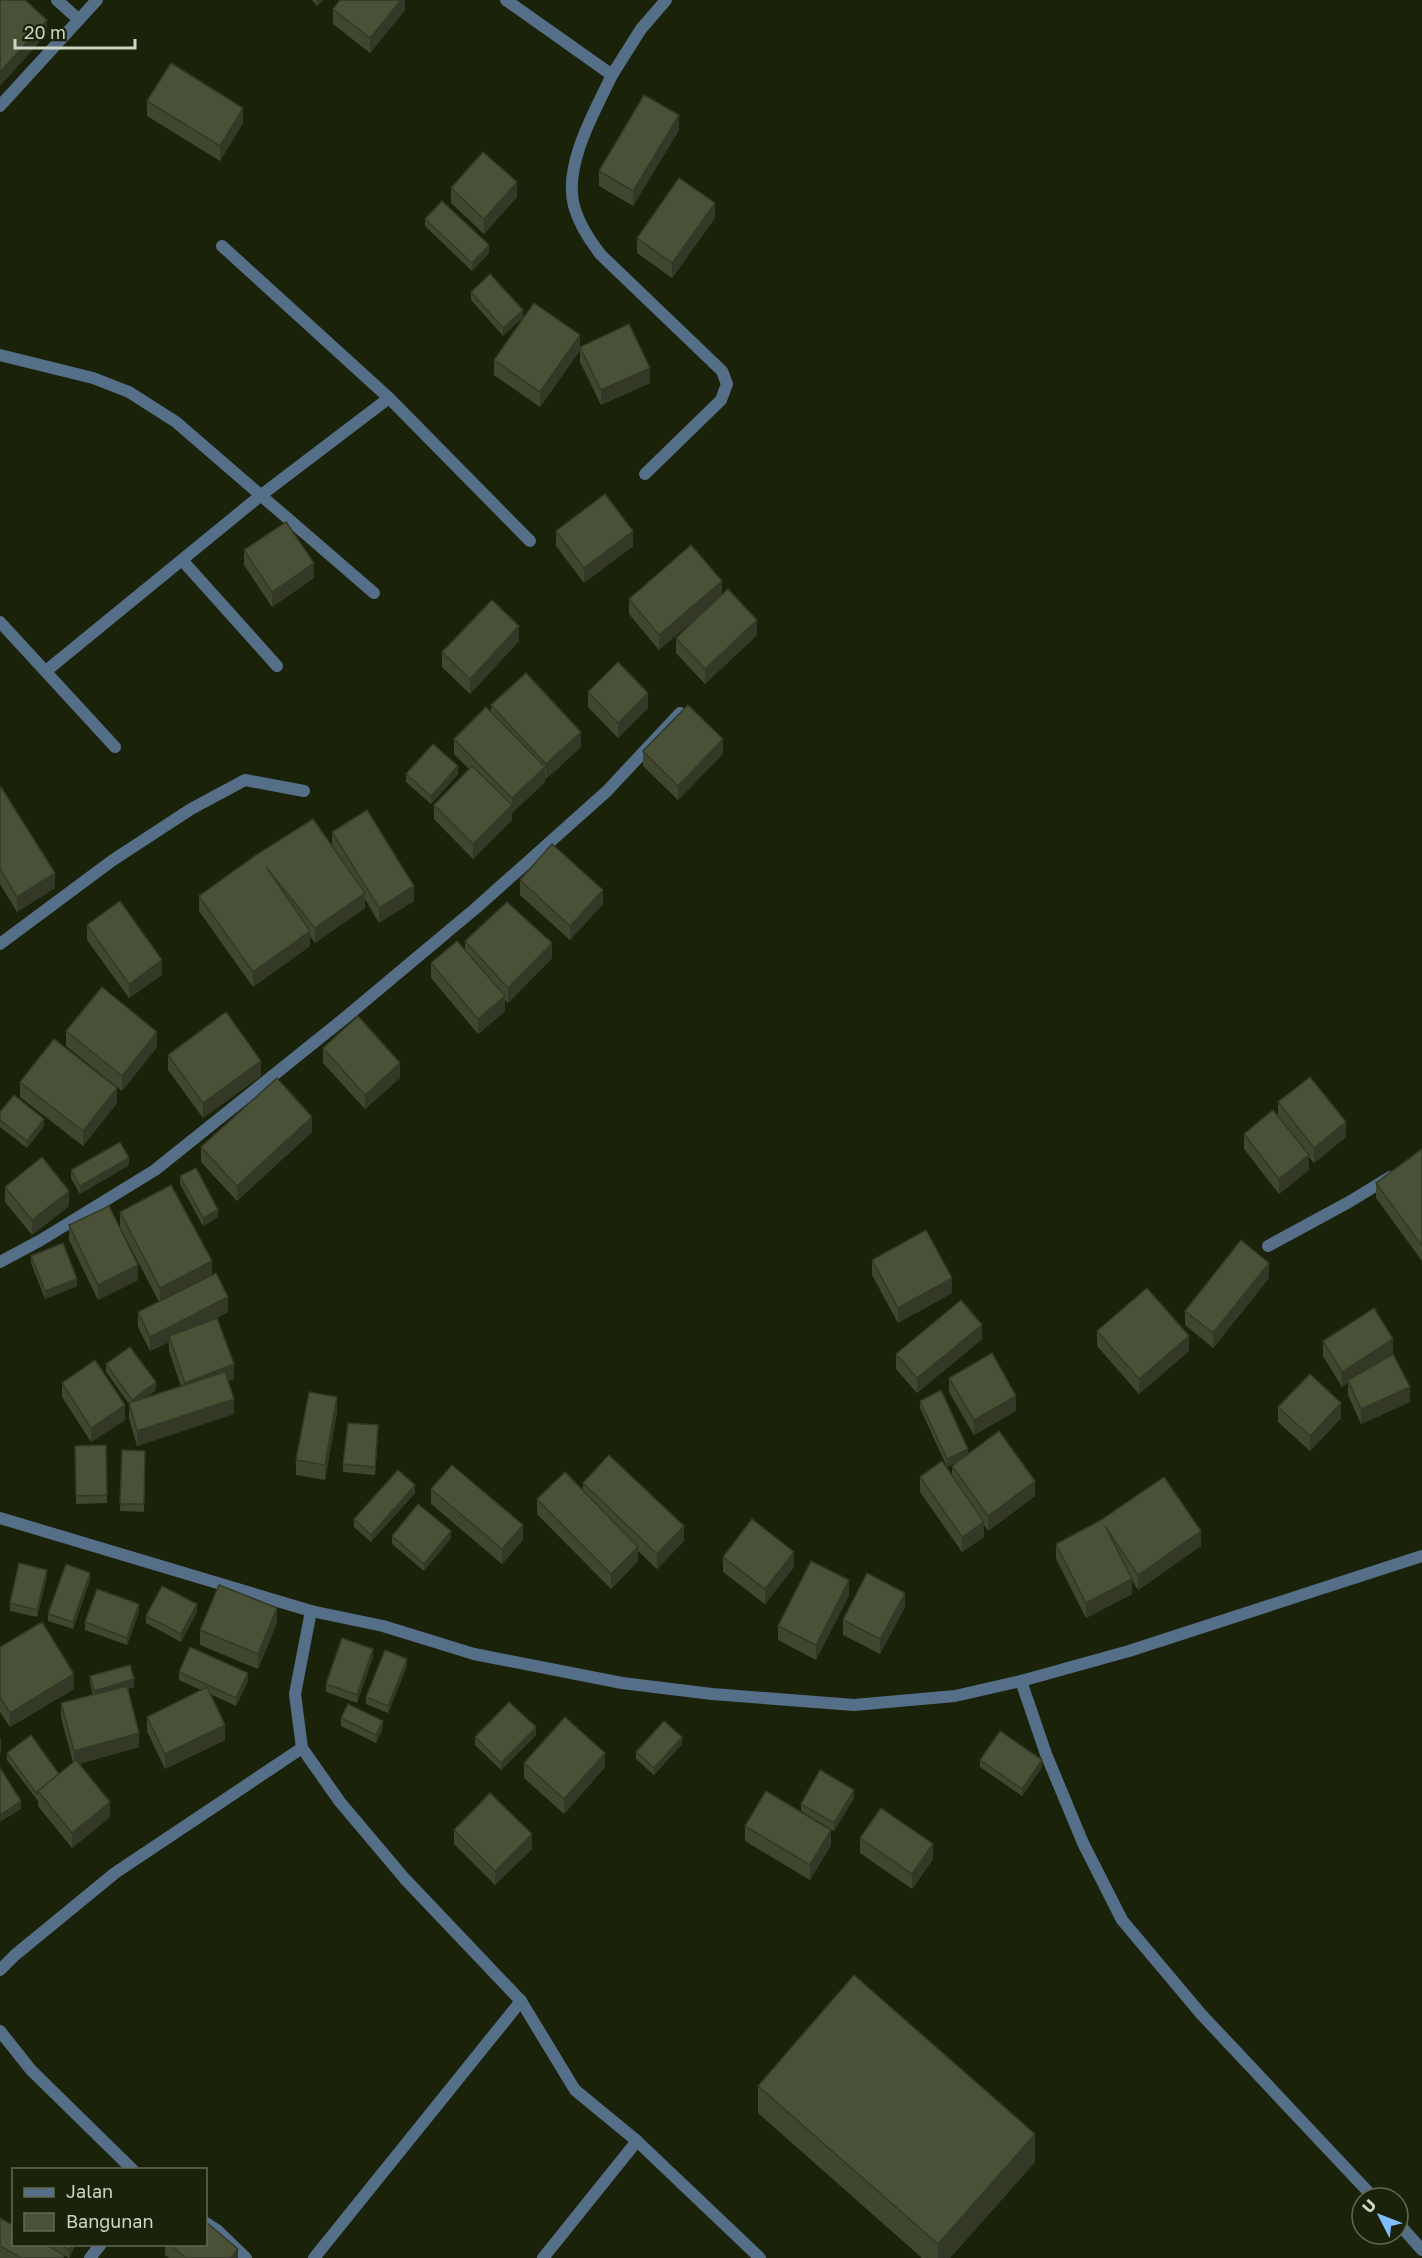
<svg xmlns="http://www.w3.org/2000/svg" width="1422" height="2258" font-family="'Golos Text',sans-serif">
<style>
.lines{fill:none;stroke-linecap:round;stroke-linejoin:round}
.minor{stroke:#556f89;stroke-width:12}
.tertiary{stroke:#556f89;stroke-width:12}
.wall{fill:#3f472f}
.shaded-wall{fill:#333926}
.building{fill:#495237;stroke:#333926;stroke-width:1.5}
</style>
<rect width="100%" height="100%" fill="#1b220a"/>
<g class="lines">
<g class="minor">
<polyline points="57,0 78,19"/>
<polyline points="506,0 612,75 641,29 666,0"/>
<path d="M612,75c-17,36 -49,90 -38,131 5,18 16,35 27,49l121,116 5,13 -6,16 -76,74"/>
<polyline points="0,106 97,0"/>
<polyline points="222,246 389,398 530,541"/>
<polyline points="0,355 93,378 129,392 176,422 374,593"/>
<polyline points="182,560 277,666"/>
<polyline points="0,622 115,747"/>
<polyline points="46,671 260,496 389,398"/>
<polyline points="0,944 113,860 191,809 245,780 304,791"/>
<polyline points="1268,1246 1349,1202 1390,1177"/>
<polyline points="0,1262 41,1240 155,1170 341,1021 476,908 607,791 680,713"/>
<polyline points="311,1611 295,1694 302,1748 340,1802 405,1879 521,2001 575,2090 637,2141 760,2258"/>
<polyline points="1021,1681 1046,1754 1083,1843 1122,1920 1201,2014 1374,2198"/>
<polyline points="0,1970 15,1955 115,1873 302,1748"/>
<polyline points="0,2031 31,2070 133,2170"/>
<polyline points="206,2223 217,2230 246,2258"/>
<polyline points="1398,2223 1422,2250"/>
<polyline points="90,2258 101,2244"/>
<polyline points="314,2258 521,2001"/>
<polyline points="543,2258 637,2141"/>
</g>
<polyline class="tertiary" points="0,1518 311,1611 383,1626 474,1654 622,1683 712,1694 854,1705 955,1696 1021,1681 1129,1651 1422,1556"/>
</g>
<g class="wall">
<polygon points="312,0 323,0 317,6"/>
<polygon points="405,0 405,10 370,53 333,24 333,9"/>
<polygon points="147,101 243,123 220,161 147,116"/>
<polygon points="679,130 633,206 599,186 599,171"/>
<polygon points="451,188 517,197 484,234 451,203"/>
<polygon points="715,218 672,278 637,253 637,238"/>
<polygon points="425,219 489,253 472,271 425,226"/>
<polygon points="471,292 523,317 503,336 471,300"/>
<polygon points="580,347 650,383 601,405 580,362"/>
<polygon points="580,350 540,407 494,375 494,360"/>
<polygon points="556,531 633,546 584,583 556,546"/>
<polygon points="244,550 314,578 272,607 244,565"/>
<polygon points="722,596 757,635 705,684 676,653 676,638 720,597 659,650 629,614 629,599"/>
<polygon points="519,641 470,694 442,667 442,652"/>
<polygon points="588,692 648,708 618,738 588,707"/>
<polygon points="491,705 581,747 546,779 545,778 545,782 512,813 512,820 473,859 434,819 434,805 469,769 454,754 454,739 491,712"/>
<polygon points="643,751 723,754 678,800 643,766"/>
<polygon points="406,774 458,774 431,804 406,782"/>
<polygon points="0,788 55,888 17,912 0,884"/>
<polygon points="332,832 414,901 379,923 365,899 365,908 315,943 310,936 310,946 253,987 199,911 199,896 332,846"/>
<polygon points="520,880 603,904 570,940 520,895"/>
<polygon points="87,925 162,975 129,998 87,940"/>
<polygon points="465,941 552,958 508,1003 505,1000 505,1011 478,1034 431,978 431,963 465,950"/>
<polygon points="66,1031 157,1047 122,1091 66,1046"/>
<polygon points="323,1048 400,1078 365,1109 323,1063"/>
<polygon points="168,1055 261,1076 203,1118 168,1070"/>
<polygon points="20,1082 117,1103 83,1146 20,1097"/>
<polygon points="1278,1102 1346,1137 1314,1163 1309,1157 1309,1170 1279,1194 1244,1149 1244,1134 1278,1115"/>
<polygon points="0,1112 44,1126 27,1148 0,1127"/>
<polygon points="312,1132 237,1201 201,1162 201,1147"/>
<polygon points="1422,1149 1422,1261 1376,1198 1376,1183"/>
<polygon points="129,1165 80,1194 71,1178 71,1170"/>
<polygon points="180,1176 218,1217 203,1226 180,1184"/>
<polygon points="5,1187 69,1206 32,1235 5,1202"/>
<polygon points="120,1212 212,1275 228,1312 211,1321 234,1379 228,1381 234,1414 137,1446 129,1418 129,1404 106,1372 106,1364 156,1390 145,1398 181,1386 169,1351 169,1342 150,1351 138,1327 138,1312 159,1302 120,1227"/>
<polygon points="69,1225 138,1280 98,1300 69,1240"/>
<polygon points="31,1256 77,1286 45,1299 31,1263"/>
<polygon points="872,1260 952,1293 898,1323 872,1275"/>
<polygon points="1269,1278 1213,1348 1185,1325 1185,1311"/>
<polygon points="1097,1331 1189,1351 1139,1394 1097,1346"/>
<polygon points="982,1339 917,1393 896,1369 896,1354"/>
<polygon points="1323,1341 1393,1354 1410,1402 1361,1424 1348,1395 1348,1383 1342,1387 1323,1356"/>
<polygon points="949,1378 1016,1411 974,1435 949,1392"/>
<polygon points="62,1383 125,1420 91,1442 62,1397"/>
<polygon points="920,1401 968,1454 1035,1496 988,1531 984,1525 984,1537 962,1552 920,1492 920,1477 952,1476 952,1466 959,1461 947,1467 920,1408"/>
<polygon points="1278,1407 1341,1418 1310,1451 1278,1422"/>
<polygon points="337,1412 325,1480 296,1475 296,1460"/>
<polygon points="378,1433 375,1475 343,1472 343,1464"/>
<polygon points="106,1445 107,1503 76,1504 75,1446"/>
<polygon points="122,1450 145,1451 144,1512 120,1511"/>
<polygon points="583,1483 684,1541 657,1569 638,1551 638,1561 611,1589 537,1514 537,1499 583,1490"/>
<polygon points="431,1489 523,1540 502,1564 431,1504"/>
<polygon points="415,1493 371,1542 354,1527 354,1519"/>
<polygon points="1101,1520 1201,1546 1138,1590 1132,1580 1132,1594 1086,1618 1056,1559 1056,1544"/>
<polygon points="392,1536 451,1538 424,1571 392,1544"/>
<polygon points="723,1557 794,1567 765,1604 723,1572"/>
<polygon points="47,1577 37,1617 10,1611 10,1603"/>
<polygon points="90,1580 73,1629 48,1621 48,1614"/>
<polygon points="849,1595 816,1660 778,1640 778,1626"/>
<polygon points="905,1607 880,1654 843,1635 843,1620"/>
<polygon points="139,1612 127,1645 85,1630 85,1622"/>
<polygon points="197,1612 181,1642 146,1623 146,1616"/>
<polygon points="277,1623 258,1669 200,1645 200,1630"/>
<polygon points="0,1647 74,1689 10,1727 0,1712"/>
<polygon points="373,1657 357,1703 326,1692 326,1684"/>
<polygon points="407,1666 388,1713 366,1704 366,1697"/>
<polygon points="179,1672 248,1681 236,1706 210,1694 225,1740 165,1769 147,1731 147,1717 201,1690 179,1680"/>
<polygon points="90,1676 134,1687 127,1689 139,1747 79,1764 110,1817 72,1848 38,1806 38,1801 7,1760 7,1753 59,1774 73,1762 61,1718 61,1703 93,1695 90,1684"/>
<polygon points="341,1718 383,1728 376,1743 341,1726"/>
<polygon points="536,1735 501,1770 475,1745 475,1737"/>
<polygon points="682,1744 654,1775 636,1759 636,1752"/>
<polygon points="980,1760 1042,1767 1022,1796 980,1767"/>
<polygon points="524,1763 605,1767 564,1814 524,1778"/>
<polygon points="854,1798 834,1831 801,1811 801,1804"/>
<polygon points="745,1826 831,1845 810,1880 745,1841"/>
<polygon points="454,1830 532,1849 495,1885 454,1844"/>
<polygon points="860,1838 933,1859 912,1889 860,1853"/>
<polygon points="758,2086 1035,2162 950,2258 922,2258 758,2113"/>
<polygon points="0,2218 14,2244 76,2244 69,2258 56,2251 64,2258 0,2258"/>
<polygon points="165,2244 206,2244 238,2258 169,2258 165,2255"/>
</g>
<g class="shaded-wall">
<polygon points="317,0 323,0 317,6"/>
<polygon points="401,0 405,0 405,10 370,53 370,38"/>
<polygon points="47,20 47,34 0,86 0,72"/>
<polygon points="243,108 243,123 220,161 220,146"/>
<polygon points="679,115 679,130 633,206 633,191"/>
<polygon points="517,182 517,197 484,234 484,219"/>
<polygon points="715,203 715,218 672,278 672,263"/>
<polygon points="489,245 489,253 472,271 472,263"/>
<polygon points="523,310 523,317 503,336 503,328"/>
<polygon points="580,335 580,350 540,407 540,392"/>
<polygon points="650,368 650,383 601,405 601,390"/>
<polygon points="633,531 633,546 584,583 584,568"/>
<polygon points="314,563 314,578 272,607 272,592"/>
<polygon points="722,581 722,596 659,650 659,635"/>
<polygon points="757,620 757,635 705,684 705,669"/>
<polygon points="519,626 519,641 470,694 470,679"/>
<polygon points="648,693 648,708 618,738 618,723"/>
<polygon points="581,732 581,747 546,779 546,764"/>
<polygon points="723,739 723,754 678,800 678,786"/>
<polygon points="458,766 458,774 431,804 431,796"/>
<polygon points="545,767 545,782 512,813 512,798"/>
<polygon points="512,805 512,820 473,859 473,844"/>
<polygon points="55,873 55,888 17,912 17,897"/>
<polygon points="414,886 414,901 379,923 379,908"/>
<polygon points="603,890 603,904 570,940 570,926"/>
<polygon points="365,893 365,908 315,943 315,928"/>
<polygon points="310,931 310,946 253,987 253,972"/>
<polygon points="552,943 552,958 508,1003 508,988"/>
<polygon points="162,960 162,975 129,998 129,984"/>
<polygon points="505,996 505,1011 478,1034 478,1019"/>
<polygon points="157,1032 157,1047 122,1091 122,1076"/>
<polygon points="261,1061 261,1076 203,1118 203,1103"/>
<polygon points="400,1063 400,1078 365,1109 365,1095"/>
<polygon points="117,1088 117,1103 83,1146 83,1131"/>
<polygon points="312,1117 312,1132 237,1201 237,1186"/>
<polygon points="44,1119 44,1126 27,1148 27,1141"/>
<polygon points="1346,1122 1346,1137 1314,1163 1314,1148"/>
<polygon points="1309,1155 1309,1170 1279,1194 1279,1179"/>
<polygon points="129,1158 129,1165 80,1194 80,1186"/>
<polygon points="69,1191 69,1206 32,1235 32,1220"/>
<polygon points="218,1210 218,1217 203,1226 203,1218"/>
<polygon points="212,1261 212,1275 160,1303 160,1288"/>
<polygon points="1269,1263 1269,1278 1213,1348 1213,1333"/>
<polygon points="138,1265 138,1280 98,1300 98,1285"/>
<polygon points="952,1278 952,1293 898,1323 898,1308"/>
<polygon points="77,1279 77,1286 45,1299 45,1291"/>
<polygon points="228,1297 228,1312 171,1341 169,1336 169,1342 150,1351 150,1337"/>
<polygon points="982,1325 982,1339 917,1393 917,1378"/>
<polygon points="1189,1336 1189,1351 1139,1394 1139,1379"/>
<polygon points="1393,1339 1393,1354 1348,1380 1348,1383 1342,1387 1342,1372"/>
<polygon points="234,1364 234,1379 185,1397 185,1383"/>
<polygon points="156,1382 156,1390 132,1408 132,1400"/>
<polygon points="1410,1387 1410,1402 1361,1424 1361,1409"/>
<polygon points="1016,1396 1016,1411 974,1435 974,1420"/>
<polygon points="337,1397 337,1412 325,1480 325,1465"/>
<polygon points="234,1399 234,1414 137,1446 137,1431"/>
<polygon points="1341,1403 1341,1418 1310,1451 1310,1436"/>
<polygon points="125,1405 125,1420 91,1442 91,1428"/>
<polygon points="378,1425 378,1433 375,1475 375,1467"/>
<polygon points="968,1449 968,1456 947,1467 947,1459"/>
<polygon points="1035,1481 1035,1496 988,1531 988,1516"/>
<polygon points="415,1485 415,1493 371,1542 371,1535"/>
<polygon points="984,1522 984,1537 962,1552 962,1537"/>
<polygon points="523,1525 523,1540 502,1564 502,1549"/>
<polygon points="684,1526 684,1541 657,1569 657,1554"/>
<polygon points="451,1531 451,1538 424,1571 424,1564"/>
<polygon points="1201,1531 1201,1546 1138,1590 1138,1575"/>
<polygon points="638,1547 638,1561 611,1589 611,1574"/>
<polygon points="794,1552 794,1567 765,1604 765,1589"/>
<polygon points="47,1570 47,1577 37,1617 37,1610"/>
<polygon points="90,1573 90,1580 73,1629 73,1622"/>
<polygon points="1132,1579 1132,1594 1086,1618 1086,1603"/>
<polygon points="849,1580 849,1595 816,1660 816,1645"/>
<polygon points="905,1593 905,1607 880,1654 880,1639"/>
<polygon points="139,1604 139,1612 127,1645 127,1638"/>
<polygon points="197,1604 197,1612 181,1642 181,1634"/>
<polygon points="277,1608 277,1623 258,1669 258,1654"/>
<polygon points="373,1649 373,1657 357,1703 357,1695"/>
<polygon points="407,1659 407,1666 388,1713 388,1706"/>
<polygon points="248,1673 248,1681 236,1706 236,1698"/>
<polygon points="74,1674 74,1689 10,1727 10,1713"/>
<polygon points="134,1679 134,1687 94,1698 94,1691"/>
<polygon points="383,1721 383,1728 376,1743 376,1735"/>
<polygon points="225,1725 225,1740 165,1769 165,1754"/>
<polygon points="536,1727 536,1735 501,1770 501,1763"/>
<polygon points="139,1733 139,1747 74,1765 74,1751"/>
<polygon points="682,1737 682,1744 654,1775 654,1768"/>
<rect x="0" y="1738" width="1" height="15"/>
<polygon points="605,1753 605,1767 564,1814 564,1799"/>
<polygon points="1042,1760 1042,1767 1022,1796 1022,1789"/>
<polygon points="854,1790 854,1798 834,1831 834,1823"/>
<polygon points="21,1801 21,1809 0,1822 0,1815"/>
<polygon points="110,1802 110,1817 72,1848 72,1833"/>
<polygon points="831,1830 831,1845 810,1880 810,1865"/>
<polygon points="532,1834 532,1849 495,1885 495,1871"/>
<polygon points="933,1844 933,1859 912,1889 912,1874"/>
<polygon points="1035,2134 1035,2162 950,2258 938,2258 938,2244"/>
<polygon points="72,2244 76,2244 69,2258 69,2250"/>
<polygon points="238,2249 238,2258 230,2258"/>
</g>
<g class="building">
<polygon points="0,0 25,0 47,20 0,72"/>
<polygon points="340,0 401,0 370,38 333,9"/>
<polygon points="171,63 243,108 220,146 147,101"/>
<polygon points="644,95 679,115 633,191 599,171"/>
<polygon points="483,152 517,182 484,219 451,188"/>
<polygon points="679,178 715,203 672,263 637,238"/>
<polygon points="442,201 489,245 472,263 425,219"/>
<polygon points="490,274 523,310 503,328 471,292"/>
<polygon points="534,303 580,335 540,392 494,360"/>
<polygon points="629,324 650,368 601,390 580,347"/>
<polygon points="605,494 633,531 584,568 556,531"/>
<polygon points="286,522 314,563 272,592 244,550"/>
<polygon points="691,545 722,581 659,635 629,599"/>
<polygon points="728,589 757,620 705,669 676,638"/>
<polygon points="492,600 519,626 470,679 442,652"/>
<polygon points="618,662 648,693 618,723 588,692"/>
<polygon points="526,673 581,732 546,764 491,705"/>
<polygon points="688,705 723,739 678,786 643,751"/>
<polygon points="486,707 545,767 512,798 454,739"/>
<polygon points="433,744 458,766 431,796 406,774"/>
<polygon points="472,766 512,805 473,844 434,805"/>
<polygon points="1,787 55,873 17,897 0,869 0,788"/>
<polygon points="367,810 414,886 379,908 332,832"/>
<polygon points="313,819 365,893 315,928 266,867 310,931 253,972 199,896 256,855"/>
<polygon points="552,844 603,890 570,926 520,880"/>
<polygon points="120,901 162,960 129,984 87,925"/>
<polygon points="507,902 552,943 508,988 465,941"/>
<polygon points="457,941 505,996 478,1019 431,963"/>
<polygon points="102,987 157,1032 122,1076 66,1031"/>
<polygon points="226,1012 261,1061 203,1103 168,1055"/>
<polygon points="358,1016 400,1063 365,1095 323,1048"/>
<polygon points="54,1039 117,1088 83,1131 20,1082"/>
<polygon points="1310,1077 1346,1122 1314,1148 1278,1102"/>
<polygon points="277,1078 312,1117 237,1186 201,1147"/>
<polygon points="14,1095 44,1119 27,1141 0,1120 0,1112"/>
<polygon points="1273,1110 1309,1155 1279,1179 1244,1134"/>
<polygon points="120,1142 129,1158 80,1186 71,1170"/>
<polygon points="1422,1149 1422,1246 1376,1183"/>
<polygon points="42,1157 69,1191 32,1220 5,1187"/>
<polygon points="196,1168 218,1210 203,1218 180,1176"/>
<polygon points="171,1185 212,1261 160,1288 120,1212"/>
<polygon points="109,1206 138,1265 98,1285 69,1225"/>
<polygon points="926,1230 952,1278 898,1308 872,1260"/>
<polygon points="1241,1240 1269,1263 1213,1333 1185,1311"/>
<polygon points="63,1243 77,1279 45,1291 31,1256"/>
<polygon points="216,1273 228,1297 150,1337 138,1312"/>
<polygon points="1147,1288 1189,1336 1139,1379 1097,1331"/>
<polygon points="961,1300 982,1325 917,1378 896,1354"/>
<polygon points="1374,1308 1393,1339 1342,1372 1323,1341"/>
<polygon points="217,1318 234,1364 185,1383 169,1336"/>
<polygon points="130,1347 156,1382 132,1400 106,1364"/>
<polygon points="992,1353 1016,1396 974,1420 949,1378"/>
<polygon points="1393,1354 1410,1387 1361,1409 1348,1380"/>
<polygon points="95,1360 125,1405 91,1428 62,1383"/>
<polygon points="225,1372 234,1399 137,1431 129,1403"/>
<polygon points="1310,1374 1341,1403 1310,1436 1278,1407"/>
<polygon points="941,1390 968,1449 947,1459 920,1401"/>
<polygon points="309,1392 337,1397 325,1465 296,1460"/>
<polygon points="348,1423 378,1425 375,1467 343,1464"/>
<polygon points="999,1431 1035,1481 988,1516 952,1466"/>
<polygon points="106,1445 107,1495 76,1496 75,1446"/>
<polygon points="122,1450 145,1451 144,1504 120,1504"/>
<polygon points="609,1455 684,1526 657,1554 583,1483"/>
<polygon points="942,1461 984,1522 962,1537 920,1477"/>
<polygon points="452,1465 523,1525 502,1549 431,1489"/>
<polygon points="398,1470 415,1485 371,1535 354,1519"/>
<polygon points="565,1472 638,1547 611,1574 537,1499"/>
<polygon points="1164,1477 1201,1531 1138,1575 1105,1526 1132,1579 1086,1603 1056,1544 1101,1520"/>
<polygon points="418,1504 451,1531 424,1564 392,1536"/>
<polygon points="752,1519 794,1552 765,1589 723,1557"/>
<polygon points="811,1561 849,1580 816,1645 778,1626"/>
<polygon points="19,1563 47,1570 37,1610 10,1603"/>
<polygon points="66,1564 90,1573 73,1622 48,1614"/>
<polygon points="867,1573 905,1593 880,1639 843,1620"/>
<polygon points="219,1585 277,1608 258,1654 200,1630"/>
<polygon points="162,1586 197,1604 181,1634 146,1616"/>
<polygon points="97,1589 139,1604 127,1638 85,1622"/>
<polygon points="42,1622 74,1674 10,1713 0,1697 0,1647"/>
<polygon points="342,1638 373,1649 357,1695 326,1684"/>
<polygon points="190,1647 248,1673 236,1698 179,1672"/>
<polygon points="385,1650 407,1659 388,1706 366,1697"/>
<polygon points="130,1665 134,1679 94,1691 90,1676"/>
<polygon points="127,1686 139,1733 74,1751 61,1703"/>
<polygon points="207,1687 225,1725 165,1754 147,1717"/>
<polygon points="509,1702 536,1727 501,1763 475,1737"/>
<polygon points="348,1704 383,1721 376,1735 341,1718"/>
<polygon points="565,1717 605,1753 564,1799 524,1763"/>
<polygon points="664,1721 682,1737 654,1768 636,1752"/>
<polygon points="1000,1731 1042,1760 1022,1789 980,1760"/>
<polygon points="31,1735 59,1774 38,1791 37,1794 7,1753"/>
<polygon points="76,1760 110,1802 72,1833 38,1791"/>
<polygon points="0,1768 21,1801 0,1815"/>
<polygon points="820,1770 854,1790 834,1823 801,1804"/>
<polygon points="766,1791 831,1830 810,1865 745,1826"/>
<polygon points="490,1793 532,1834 495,1871 454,1830"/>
<polygon points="881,1808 933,1844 912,1874 860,1838"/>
<polygon points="854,1975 1035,2134 938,2244 758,2086"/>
<polygon points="0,2218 14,2226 14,2244 45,2244 64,2255 63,2258 21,2258 0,2246"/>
<polygon points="206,2222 238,2249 230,2258 186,2258 170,2244 206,2244"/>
<polygon points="59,2244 72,2244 69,2250"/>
</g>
<rect x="12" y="2168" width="195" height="78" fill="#1b220a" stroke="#636a55" stroke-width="1.5"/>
<rect x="24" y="2188" width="30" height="9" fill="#556f89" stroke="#636a55" stroke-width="1.5"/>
<text x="66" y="2198" font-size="18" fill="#cfd5c6">Jalan</text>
<rect x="24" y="2213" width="30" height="18" fill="#495237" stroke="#636a55" stroke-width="1.5"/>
<text x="66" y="2228" font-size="18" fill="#cfd5c6">Bangunan</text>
<g transform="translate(1380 2216) rotate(312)"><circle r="28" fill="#1b220a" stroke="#636a55" stroke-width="1.5"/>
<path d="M0-4.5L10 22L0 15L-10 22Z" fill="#80bdfa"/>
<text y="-9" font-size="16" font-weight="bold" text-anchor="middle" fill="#cfd5c6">U</text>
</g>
<path d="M15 39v9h120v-9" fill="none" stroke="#cfd5c6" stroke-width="3"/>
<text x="24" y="39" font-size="18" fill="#cfd5c6" stroke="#1b220a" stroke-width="4.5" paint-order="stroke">20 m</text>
</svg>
